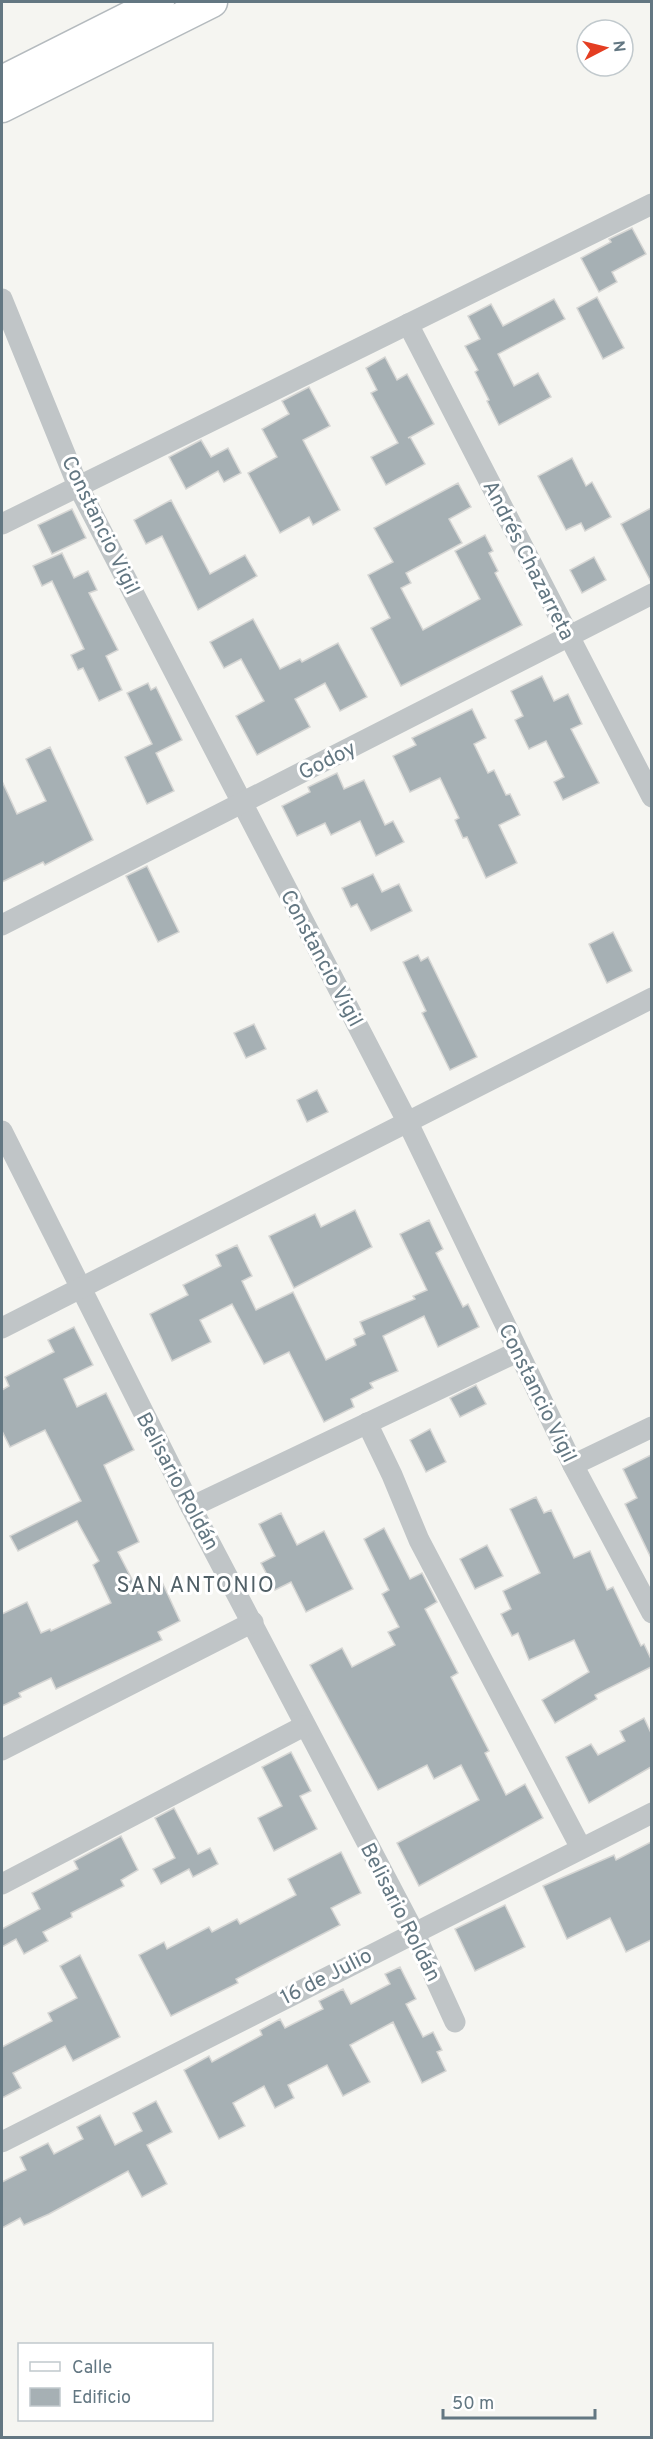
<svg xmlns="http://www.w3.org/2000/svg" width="653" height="2439" font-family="Overpass,sans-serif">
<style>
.building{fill:#a6b0b4;stroke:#d6d6d4;stroke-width:1.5}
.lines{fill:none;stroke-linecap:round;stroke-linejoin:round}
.secondary-casing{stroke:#b4babe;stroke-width:33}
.minor{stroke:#c0c5c7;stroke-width:21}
.secondary{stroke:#fff;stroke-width:30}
.labels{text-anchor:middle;stroke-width:6;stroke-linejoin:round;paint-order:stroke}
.street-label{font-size:21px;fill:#637782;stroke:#fff}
.neighbourhood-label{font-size:22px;letter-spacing:1.5px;fill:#516067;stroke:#fff}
</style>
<rect width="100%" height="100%" fill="#f5f5f1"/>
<g class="building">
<polygon points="632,228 646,254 612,272 617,282 599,292 581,258 611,242 609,239"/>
<polygon points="597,297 624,348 603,359 577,308"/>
<polygon points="554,299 565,319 498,354 514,386 538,373 551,397 499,425 487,401 489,400 475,372 478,370 465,346 480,339 468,316 491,304 503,326"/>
<polygon points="385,357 397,380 407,374 434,424 408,438 410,437 425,464 386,485 371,457 398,443 371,393 377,390 366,368"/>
<polygon points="309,387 330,426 303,440 340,510 313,525 309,517 280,533 248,473 277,457 262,429 289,414 282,401"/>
<polygon points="201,440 211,457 228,448 241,473 224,482 218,471 186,489 169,457"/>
<polygon points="572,458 586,486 592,482 611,517 585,531 581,523 566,530 538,476"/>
<polygon points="458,483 471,507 449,519 462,543 406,573 411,583 401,588 423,630 480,599 455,551 485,535 493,551 489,553 498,571 495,573 522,625 401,686 371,628 390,618 368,575 393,562 374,528"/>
<polygon points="171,500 210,574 245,555 257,576 198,610 162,536 146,544 134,520"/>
<polygon points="651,508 651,582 621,524"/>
<polygon points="72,509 86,538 52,554 38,525"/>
<polygon points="62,553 74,578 88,571 97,590 89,593 118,650 106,656 122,690 99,701 83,668 78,670 71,655 84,649 52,581 42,586 33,566"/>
<polygon points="594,557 606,580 582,593 570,570"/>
<polygon points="253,619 280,669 300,659 302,662 338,643 367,697 340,711 325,683 295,699 310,727 257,755 236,716 264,701 241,659 224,668 210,642"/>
<polygon points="542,676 554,701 568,694 582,724 571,729 599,783 563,800 554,782 564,777 546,741 529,749 515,720 523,716 511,691"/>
<polygon points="148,683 151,690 156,687 182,740 156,753 174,791 147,804 125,757 152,744 127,693"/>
<polygon points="472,709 486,738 474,744 488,773 494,770 506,795 510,794 520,815 499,825 517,863 486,878 467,837 463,838 455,820 459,818 440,778 410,792 393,756 416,745 412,738"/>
<polygon points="50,747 93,840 45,865 43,862 2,882 2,781 17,814 46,801 26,759"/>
<polygon points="337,773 344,789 364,780 385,825 393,821 404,842 376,856 360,821 331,835 325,823 297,836 282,806 310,792 308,787"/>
<polygon points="147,866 179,932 158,942 126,876"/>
<polygon points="373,874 382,892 399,884 412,911 371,931 357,904 351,907 342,888"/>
<polygon points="613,932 632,971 607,983 589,944"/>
<polygon points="418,955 421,961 428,957 477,1057 450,1070 422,1013 426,1011 403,962"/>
<polygon points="254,1024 266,1049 246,1058 234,1033"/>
<polygon points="317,1090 328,1112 307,1122 297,1100"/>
<polygon points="355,1210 372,1247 294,1288 269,1236 315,1214 321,1227"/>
<polygon points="429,1220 443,1249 436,1253 463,1307 468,1304 479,1327 438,1347 424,1316 383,1336 398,1371 370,1383 373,1388 351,1399 354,1407 324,1422 289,1352 264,1364 232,1304 200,1320 211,1342 172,1361 150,1314 188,1295 183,1285 221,1266 216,1255 237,1245 252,1276 242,1281 256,1310 293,1292 326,1360 356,1345 354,1339 365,1334 360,1322 415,1299 413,1296 427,1290 400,1234"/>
<polygon points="74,1327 93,1365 64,1379 77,1407 106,1393 134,1450 104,1465 139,1542 118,1552 139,1593 162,1582 180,1621 158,1632 162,1640 56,1689 51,1678 19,1693 21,1697 2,1706 2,1614 27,1602 41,1633 50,1629 51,1631 111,1603 93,1565 99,1561 77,1521 18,1551 10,1536 81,1501 45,1430 10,1447 2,1431 2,1390 9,1386 5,1377 54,1352 48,1340"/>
<polygon points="476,1385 486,1404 460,1417 450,1398"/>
<polygon points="430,1429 446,1462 426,1472 410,1440"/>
<polygon points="651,1455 651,1558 625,1504 637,1498 623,1469"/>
<polygon points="536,1497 544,1513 551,1510 574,1558 590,1551 607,1590 613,1587 641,1646 644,1644 651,1659 651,1667 595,1695 597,1699 555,1723 542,1700 589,1672 574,1640 529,1660 518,1633 512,1636 501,1614 511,1609 503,1591 540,1573 510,1509"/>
<polygon points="281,1513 297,1545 324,1531 353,1589 306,1612 291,1582 275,1590 261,1563 275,1556 259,1524"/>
<polygon points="384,1528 410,1579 422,1573 437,1602 425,1609 458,1673 451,1677 489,1751 485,1753 506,1795 525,1784 543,1818 419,1886 397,1843 479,1800 461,1765 434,1779 427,1765 378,1790 310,1665 342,1648 352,1667 395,1645 388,1632 399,1627 382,1594 389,1590 364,1539"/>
<polygon points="487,1545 503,1576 475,1589 460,1559"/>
<polygon points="644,1718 651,1733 651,1767 589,1803 566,1757 591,1744 598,1755 625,1741 620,1731"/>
<polygon points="291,1752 311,1791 300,1796 317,1829 274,1851 258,1818 282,1806 262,1767"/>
<polygon points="174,1808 198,1854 210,1848 218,1864 193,1877 189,1869 161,1884 153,1869 175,1858 155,1818"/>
<polygon points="121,1836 138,1870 121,1880 124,1886 71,1913 72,1917 43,1932 48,1941 24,1954 16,1939 2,1947 2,1929 40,1909 32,1893 78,1869 74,1861"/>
<polygon points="651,1842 651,1940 626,1952 610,1918 567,1939 543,1886 614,1855 616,1860"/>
<polygon points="341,1852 361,1893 331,1908 340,1925 236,1979 238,1983 171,2016 139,1955 164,1942 167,1949 209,1927 212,1932 237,1919 240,1924 296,1895 288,1879"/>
<polygon points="505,1905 525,1947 475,1971 455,1929"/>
<polygon points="80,1955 120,2037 73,2061 65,2046 13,2073 21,2088 2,2098 2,2047 52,2021 48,2013 77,1998 60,1966"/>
<polygon points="400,1967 416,1999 406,2004 423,2037 433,2032 442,2050 437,2052 446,2071 422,2083 393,2022 350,2045 370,2082 343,2096 327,2065 288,2085 294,2098 275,2108 264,2086 233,2103 245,2126 219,2139 184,2070 209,2056 212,2062 262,2035 260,2030 280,2019 285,2028 323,2009 319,2001 343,1989 351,2004 390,1984 385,1974"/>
<polygon points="156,2101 172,2132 147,2145 167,2184 142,2197 128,2171 49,2214 24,2225 20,2218 2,2228 2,2182 26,2170 20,2157 48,2143 54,2154 83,2139 77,2127 100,2115 115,2145 142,2131 133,2113"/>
</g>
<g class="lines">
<g class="secondary-casing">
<g id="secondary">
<polyline points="2,81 159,2"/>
<polyline points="2,107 212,2"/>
</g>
</g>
<g class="minor">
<polyline points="2,299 78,486 408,1123 573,1465 652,1613"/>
<polyline points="408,324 652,797"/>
<polyline points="2,524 652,204"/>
<polyline points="2,925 652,594"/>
<polyline points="2,1131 191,1507 414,1932 455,2022"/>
<polyline points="2,1328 652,998"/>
<polyline points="367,1423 392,1475 419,1540 581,1848"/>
<polyline points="573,1465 652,1427"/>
<polyline points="191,1507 517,1352"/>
<polyline points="2,1750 253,1622"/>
<polyline points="2,1884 304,1726"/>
<polyline points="2,2142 652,1813"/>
</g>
<use href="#secondary" class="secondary"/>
</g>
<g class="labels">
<g class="street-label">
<text transform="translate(101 525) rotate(64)" y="7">Constancio Vigil</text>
<text transform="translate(529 560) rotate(63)" y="7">Andrés Chazarreta</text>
<text transform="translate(327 760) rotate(-27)" y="7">Godoy</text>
<text transform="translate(322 958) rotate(62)" y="7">Constancio Vigil</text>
<text transform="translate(538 1393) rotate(64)" y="7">Constancio Vigil</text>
<text transform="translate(178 1481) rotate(62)" y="7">Belisario Roldán</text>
<text transform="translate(401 1912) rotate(63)" y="7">Belisario Roldán</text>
<text transform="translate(326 1976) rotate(-27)" y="7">16 de Julio</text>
</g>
<g class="neighbourhood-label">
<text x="196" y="1592">SAN ANTONIO</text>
</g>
</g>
<rect width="653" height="2439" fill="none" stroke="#637782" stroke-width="6"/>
<rect x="18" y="2343" width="195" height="78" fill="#ffffff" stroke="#c1c9cd" stroke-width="1.5"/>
<rect x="30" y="2362" width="30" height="9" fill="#ffffff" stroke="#c1c9cd" stroke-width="1.5"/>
<text x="72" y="2373" font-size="18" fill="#637782">Calle</text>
<rect x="30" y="2388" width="30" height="18" fill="#a6b0b4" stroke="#c1c9cd" stroke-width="1.5"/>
<text x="72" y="2403" font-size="18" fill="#637782">Edificio</text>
<g transform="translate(605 48) rotate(83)"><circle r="28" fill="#ffffff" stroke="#c1c9cd" stroke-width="1.5"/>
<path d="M0-4.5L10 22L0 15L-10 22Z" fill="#e43e22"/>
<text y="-9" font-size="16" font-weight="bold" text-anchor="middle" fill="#637782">N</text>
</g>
<path d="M443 2409v9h152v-9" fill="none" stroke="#637782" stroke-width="3"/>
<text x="452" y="2409" font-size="18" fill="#637782" stroke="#ffffff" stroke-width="4.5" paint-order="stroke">50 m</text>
</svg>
